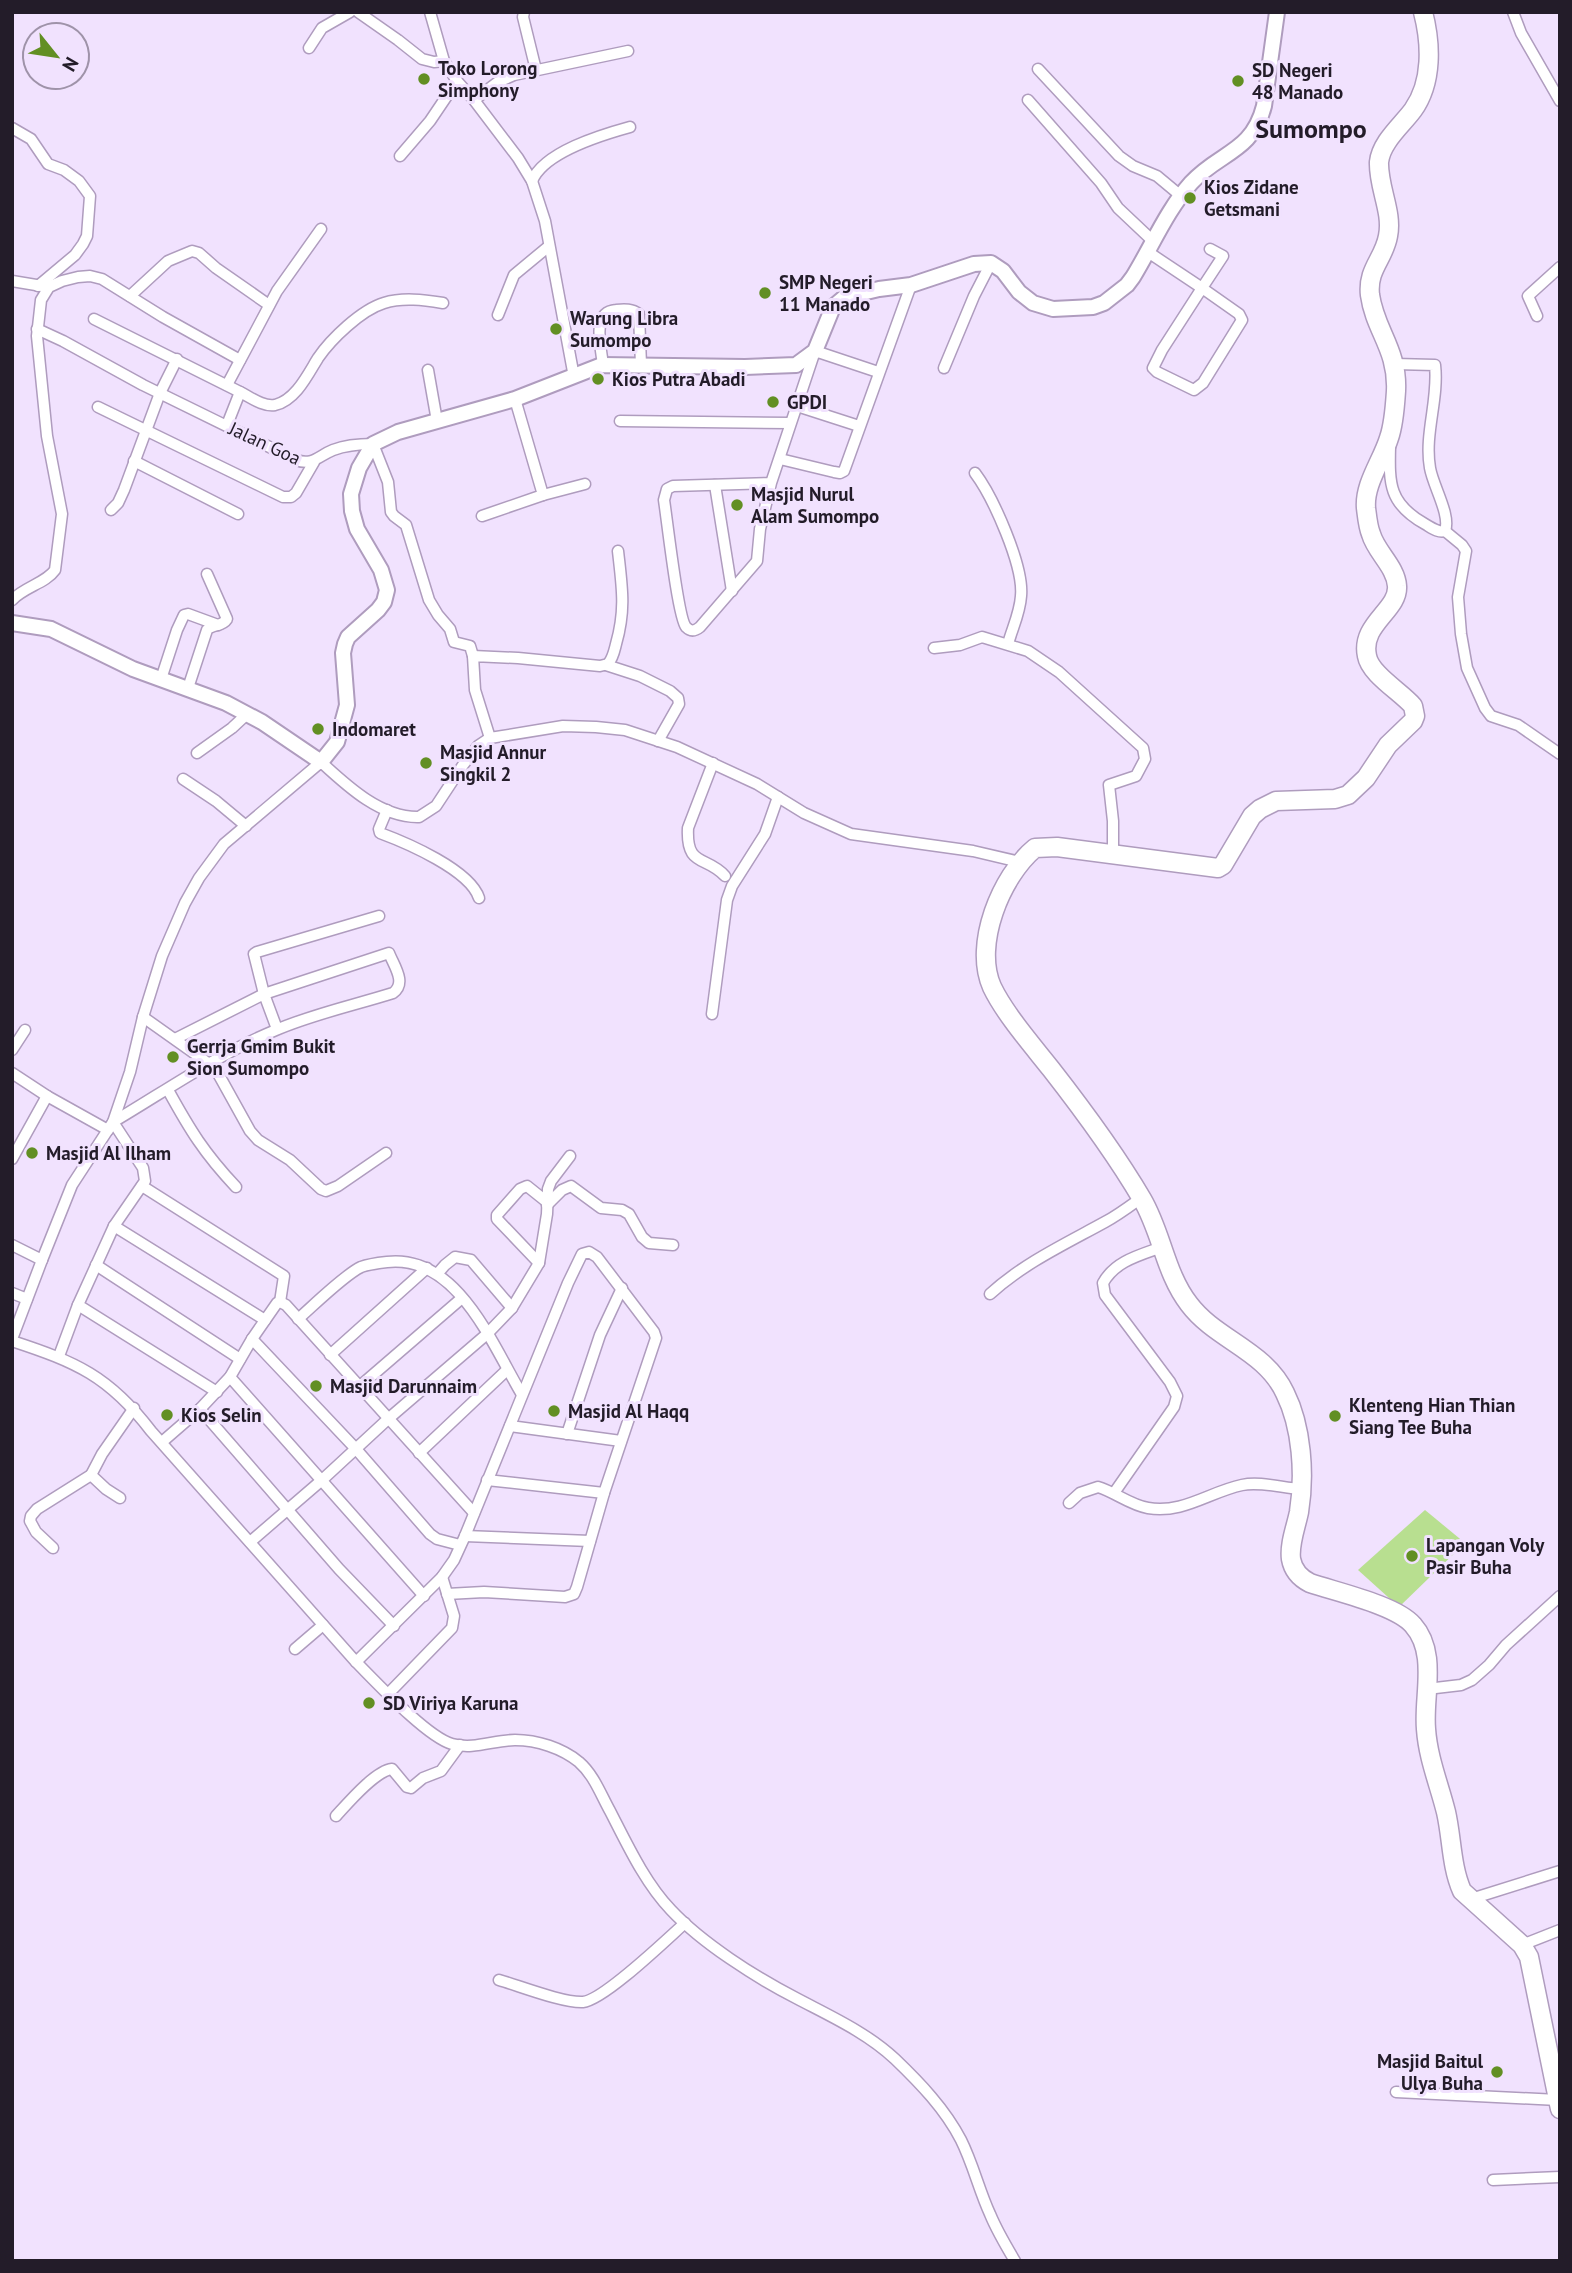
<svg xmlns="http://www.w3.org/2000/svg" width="1572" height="2273" font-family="'PT Sans',sans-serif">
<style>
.green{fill:#b8df90}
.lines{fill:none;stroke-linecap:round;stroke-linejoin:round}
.street-casing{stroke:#af9cbe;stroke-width:13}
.secondary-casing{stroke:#af9cbe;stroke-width:18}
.highway-casing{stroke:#af9cbe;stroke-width:21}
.street{stroke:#fff;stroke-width:10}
.secondary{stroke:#fff;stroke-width:14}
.highway{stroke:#fff;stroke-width:18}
.poi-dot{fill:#628f23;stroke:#f1e2fe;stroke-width:2.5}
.labels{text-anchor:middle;stroke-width:6;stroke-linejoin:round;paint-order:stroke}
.poi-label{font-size:19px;font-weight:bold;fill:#231c29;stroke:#f1e2fe;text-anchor:start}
.street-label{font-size:19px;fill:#231c29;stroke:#f1e2fe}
.district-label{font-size:26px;font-weight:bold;fill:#231c29;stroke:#f1e2fe}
</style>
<rect width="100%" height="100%" fill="#f1e2fe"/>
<polygon class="green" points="1425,1510 1465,1543 1399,1607 1358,1570"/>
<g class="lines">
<g class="street-casing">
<g id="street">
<polyline points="358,12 398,40 422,59 434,62 444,61"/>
<polyline points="430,12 444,61 457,81 474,100 518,158 532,181 545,221 574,377"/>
<polyline points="524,12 523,17 536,70"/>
<polyline points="1513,12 1521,33 1560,101"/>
<polyline points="309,48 322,28 350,12"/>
<polyline points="1038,69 1119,156 1133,166 1157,176 1181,196"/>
<polyline points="474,100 498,82 514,75 628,51"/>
<polyline points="1028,100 1101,183 1118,208 1154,242"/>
<polyline points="12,128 31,139 48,164 64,170 79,181 90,196 87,236 83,244 75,255 38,286"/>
<polyline points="400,156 430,121 457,81"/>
<path d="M532,181c12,-29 69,-46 98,-54"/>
<polyline points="1148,252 1202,288 1162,350 1153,368 1157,372 1194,390 1203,383 1242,320 1239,314 1202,288 1223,256 1210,249"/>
<polyline points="12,281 42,286"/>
<polyline points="130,296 168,261 192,251 199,253 216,268 269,305"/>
<polyline points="498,315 514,275 549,246"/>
<polyline points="1537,316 1528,296 1560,267"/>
<polyline points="94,319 240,392"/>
<path d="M37,329l26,12 80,44 153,75c17,6 22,-4 37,-10 13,-5 26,-6 40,-6l15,38 3,30 3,4 12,9 23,75 9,15 12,14 4,13 16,4 3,10"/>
<path d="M603,365c-2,-18 -12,-53 13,-55 9,-1 16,-1 23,4l2,51"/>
<polyline points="944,368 974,296 991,263"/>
<polyline points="428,370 437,421"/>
<polyline points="227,385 277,291 321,229"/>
<polyline points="797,406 859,426"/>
<polyline points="98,407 283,497 291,497 296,493 314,462"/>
<polyline points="620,421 790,423"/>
<path d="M227,425l13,-33c10,5 23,15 35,13 21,-5 33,-31 43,-47 13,-19 43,-48 66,-55 19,-6 40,-3 59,0"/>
<path d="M1390,446c-1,38 -1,58 35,78 7,4 13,9 20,7 6,-16 -12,-45 -15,-63 -6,-34 9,-69 5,-103l-40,-1"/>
<polyline points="780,459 834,472 840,473 844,471 911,285"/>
<polyline points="134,461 238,514"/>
<path d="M975,473c18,24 49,93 46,123 -1,17 -9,33 -13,48"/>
<path d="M771,483l-98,3 -6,3 -3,11c3,19 14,118 22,127 5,5 9,4 14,0l57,-66 3,-32 11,-46 44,-132 63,21"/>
<polyline points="715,485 732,591"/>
<polyline points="543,495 585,484"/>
<polyline points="111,510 118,503 124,490 160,393 177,359"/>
<polyline points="482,516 543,495 515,399"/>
<polyline points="1445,531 1462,545 1466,551 1458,597 1461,634 1467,668 1485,708 1491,716 1518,725 1560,754"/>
<path d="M12,600c12,-13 34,-17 43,-30l7,-56 -15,-78 -10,-100 4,-36 8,-13 13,-6 16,-4 12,-1 12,3 61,38 77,43"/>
<polyline points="934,648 960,645 982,637 1028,651 1059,672 1143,748 1145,759 1136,776 1109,785 1113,821 1113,855"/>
<polyline points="606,665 640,676 670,691 678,698 679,704 658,741"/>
<polyline points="161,679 177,630 184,615 188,614 218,625"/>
<path d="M188,688l19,-58c5,-6 15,-3 20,-11l-20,-45"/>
<path d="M490,738l-15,-48 -2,-34 45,2 82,8 8,-2c5,-6 6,-12 8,-20 10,-35 6,-57 2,-93"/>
<polyline points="197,753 232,728 247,714"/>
<path d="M713,763l-25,65c-2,40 18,27 37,48"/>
<polyline points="183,779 216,801 246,826"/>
<path d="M387,810l-8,19 1,4c27,10 90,37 99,65"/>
<polyline points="712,1014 727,900 732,886 765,834 778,797"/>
<polyline points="143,1017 215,1068 250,1131 258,1140 290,1160 321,1189 326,1191 338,1186 386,1153"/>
<polyline points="277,1029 264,994 254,954 257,952 379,916"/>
<path d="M175,1039l89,-45 125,-41c5,13 18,30 4,40 -38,12 -80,21 -117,37 -58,24 -109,60 -163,92l30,46 2,13 -31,45 -36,79 139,87"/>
<polyline points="12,1050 25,1030"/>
<polyline points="12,1073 47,1096"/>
<path d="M168,1090c22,40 36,63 68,97"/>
<polyline points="12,1159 47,1096 108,1130"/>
<polyline points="142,1186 284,1276 280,1302"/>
<polyline points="547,1205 562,1190 571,1186 601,1208 622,1210 629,1214 642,1237 649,1243 673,1245"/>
<polyline points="114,1226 265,1320"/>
<path d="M12,1245l30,15 30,-75 41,-63 17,-50 13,-55 19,-61 23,-53 14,-25 25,-34 97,-82c26,24 60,56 98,55l17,-11 27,-41 15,-19 12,-8 73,-12 33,1 29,3 52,17 80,37 47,29 47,21 122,17 47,11"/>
<polyline points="539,1263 497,1219 497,1215 520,1189 527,1186 547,1202"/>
<polyline points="96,1265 240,1359"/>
<polyline points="438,1273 445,1265 455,1257 471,1260 512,1308"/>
<polyline points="12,1293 27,1299"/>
<path d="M990,1294c34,-31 75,-50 115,-72 13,-7 25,-16 36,-24"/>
<path d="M298,1319c15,-13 46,-44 63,-52 8,-3 17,-4 26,-5 70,-8 105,82 134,131"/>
<polyline points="12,1339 42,1260"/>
<polyline points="252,1339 356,1449 430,1534 437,1539 460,1545"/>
<path d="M12,1341c64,21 97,35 139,90l205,231c20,20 71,75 96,82 22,6 42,-4 63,-4 22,0 47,8 64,22 15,13 22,33 31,49 17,33 35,72 61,99 31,33 84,67 125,88 34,18 70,34 99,61 25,24 50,50 66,81 12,24 18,50 29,74 7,17 16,32 25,47"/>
<polyline points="330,1355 427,1268"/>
<polyline points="59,1356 78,1305"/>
<polyline points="230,1377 424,1596"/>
<polyline points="360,1386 462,1298"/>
<polyline points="200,1409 339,1569 394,1626"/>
<polyline points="510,1426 621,1441"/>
<polyline points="567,1434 600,1335 622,1288"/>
<polyline points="162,1442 200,1409 230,1377 252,1339 277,1303 280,1302 286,1305 474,1513"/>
<polyline points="419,1453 507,1370"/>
<polyline points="487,1480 604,1493"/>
<path d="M1114,1493l60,-86 3,-11 -7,-14 -65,-87 -2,-12c12,-22 37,-28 59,-36"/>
<polyline points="120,1498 106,1489 91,1475 102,1454 134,1408"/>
<path d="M1069,1503l11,-10 18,-6c17,5 32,18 50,21 35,6 61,-16 94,-23 18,-4 41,3 59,4"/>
<polyline points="465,1536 590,1541"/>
<polyline points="250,1542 322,1480 388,1419 487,1334 512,1308 539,1263 547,1214 548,1189 551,1181 570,1156"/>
<polyline points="53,1548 36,1532 30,1521 31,1516 37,1509 91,1475"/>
<polyline points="295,1649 323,1625"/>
<polyline points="356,1662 442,1577 454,1560 465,1536 568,1283 582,1254 589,1252 597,1257 654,1332 656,1338 604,1493 577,1587 574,1594 565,1597 484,1592 447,1594"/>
<polyline points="1427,1689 1461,1685 1472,1680 1489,1665 1506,1645 1560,1596"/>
<polyline points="388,1694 452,1628 454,1616 442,1577"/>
<path d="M336,1816c12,-13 39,-45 56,-47l15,18 4,1 12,-10 18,-7 19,-26"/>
<polyline points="1471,1899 1560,1871"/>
<polyline points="1522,1945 1560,1930"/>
<path d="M499,1980c21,6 64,23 84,22 21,-2 83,-62 102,-79"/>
<polyline points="1396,2092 1558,2100"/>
<polyline points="1493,2180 1560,2177"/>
</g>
</g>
<g class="secondary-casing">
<path id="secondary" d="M12,623l39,6 82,40 93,34 36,19 59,40 16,-20 10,-37 -4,-52 2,-9 3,-7 30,-27 6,-8 3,-12 -6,-20 -24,-41 -5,-18 -1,-17 8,-26 14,-24 25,-12 117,-33 87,-34 143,2 51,-2 19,-14 18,-44 12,-10 34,-8 32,-4 63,-21 17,-1 12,8 16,21 14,11 20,6 40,-2 11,-4 23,-18 6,-8c19,-31 34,-67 58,-94 28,-31 61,-30 73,-77l13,-94"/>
</g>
<g class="highway-casing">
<path id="highway" d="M1423,12c8,31 10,70 -10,98 -11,15 -32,32 -34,52 -1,25 14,50 9,74 -4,23 -21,33 -18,59 5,36 28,54 26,96 -1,15 -2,33 -7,47 -7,23 -25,46 -23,70 1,8 2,19 5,26 5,18 25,33 26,52 2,24 -37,38 -30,70 3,18 34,36 46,50l2,10 -2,5 -25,24 -22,33 -18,17 -13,4 -59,2 -16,8 -8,7 -29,49 -5,3 -161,-21 -22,1c-34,28 -62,97 -43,139 13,27 40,58 59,82 32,41 64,84 91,130 20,34 23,74 47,105 27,36 76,46 96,89 17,34 20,82 14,119 -3,15 -10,32 -8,47 2,11 9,19 19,24 26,9 86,22 103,42 25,28 10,71 13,104 2,29 13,55 20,83 6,26 5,54 16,79l60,54 7,12 31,152"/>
</g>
<use href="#street" class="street"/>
<use href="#secondary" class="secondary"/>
<use href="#highway" class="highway"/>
</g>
<g class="poi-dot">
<circle cx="424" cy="79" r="7"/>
<circle cx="1238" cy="81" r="7"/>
<circle cx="1190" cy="198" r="7"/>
<circle cx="765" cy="293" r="7"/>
<circle cx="556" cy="329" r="7"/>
<circle cx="598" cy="379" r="7"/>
<circle cx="773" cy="402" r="7"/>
<circle cx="737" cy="505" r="7"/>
<circle cx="318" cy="729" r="7"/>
<circle cx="426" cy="763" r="7"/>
<circle cx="173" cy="1057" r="7"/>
<circle cx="32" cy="1153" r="7"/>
<circle cx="316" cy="1386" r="7"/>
<circle cx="554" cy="1411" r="7"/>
<circle cx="167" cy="1415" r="7"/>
<circle cx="1335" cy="1416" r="7"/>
<circle cx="1412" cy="1556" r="7"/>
<circle cx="369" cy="1703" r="7"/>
<circle cx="1497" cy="2072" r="7"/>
</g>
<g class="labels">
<g class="poi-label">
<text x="438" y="75">Toko Lorong<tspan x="438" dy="22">Simphony</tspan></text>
<text x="1252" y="77">SD Negeri<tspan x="1252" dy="22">48 Manado</tspan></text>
<text x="1204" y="194">Kios Zidane<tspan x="1204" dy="22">Getsmani</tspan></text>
<text x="779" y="289">SMP Negeri<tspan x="779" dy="22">11 Manado</tspan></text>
<text x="570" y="325">Warung Libra<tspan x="570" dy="22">Sumompo</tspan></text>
<text x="612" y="386">Kios Putra Abadi</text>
<text x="787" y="409">GPDI</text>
<text x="751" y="501">Masjid Nurul<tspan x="751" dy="22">Alam Sumompo</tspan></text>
<text x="332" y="736">Indomaret</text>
<text x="440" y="759">Masjid Annur<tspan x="440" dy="22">Singkil 2</tspan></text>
<text x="187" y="1053">Gerrja Gmim Bukit<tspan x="187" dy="22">Sion Sumompo</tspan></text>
<text x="46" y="1160">Masjid Al Ilham</text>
<text x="330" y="1393">Masjid Darunnaim</text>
<text x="1349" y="1412">Klenteng Hian Thian<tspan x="1349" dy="22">Siang Tee Buha</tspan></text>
<text x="568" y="1418">Masjid Al Haqq</text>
<text x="181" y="1422">Kios Selin</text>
<text x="1426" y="1552">Lapangan Voly<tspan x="1426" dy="22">Pasir Buha</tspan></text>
<text x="383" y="1710">SD Viriya Karuna</text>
<text x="1483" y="2068" text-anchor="end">Masjid Baitul<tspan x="1483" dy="22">Ulya Buha</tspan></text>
</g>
<g class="street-label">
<text transform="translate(265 443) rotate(25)" y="7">Jalan Goa</text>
</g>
<g class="district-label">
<text x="1311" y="138">Sumompo</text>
</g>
</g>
<rect width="1572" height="2273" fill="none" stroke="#231c29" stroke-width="28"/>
<g transform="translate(56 56) rotate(120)"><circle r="33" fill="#f1e2fe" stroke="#9f93a9" stroke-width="2"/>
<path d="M0-5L12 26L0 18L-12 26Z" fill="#628f23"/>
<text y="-10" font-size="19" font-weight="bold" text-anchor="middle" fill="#231c29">N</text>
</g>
</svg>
